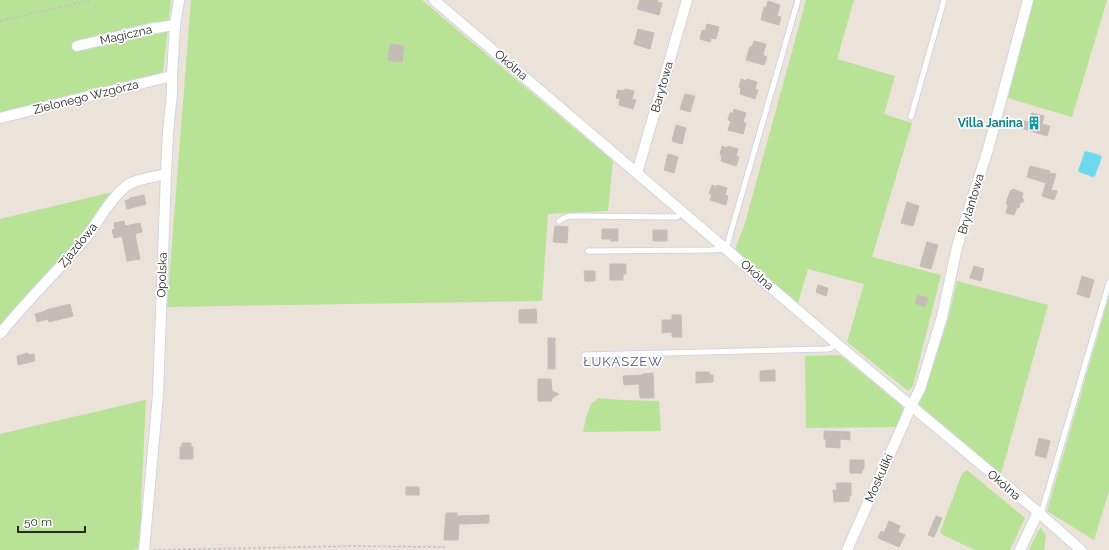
<svg xmlns="http://www.w3.org/2000/svg" width="1109" height="550" font-family="Raleway,sans-serif">
<style>
.green{fill:#b8e296}
.water{fill:#6cd9ee}
.building{fill:#c3bcb7;stroke:#c6beb4}
.lines{fill:none;stroke-linecap:round;stroke-linejoin:round}
.service-casing{stroke:#cfd5e2;stroke-width:7}
.minor-casing{stroke:#cfd5e2;stroke-width:12}
.path{stroke:#c3c3c3;stroke-width:1.5;stroke-dasharray:3 2;stroke-linecap:butt}
.service{stroke:#fff;stroke-width:5}
.minor{stroke:#fff;stroke-width:10}
.labels{text-anchor:middle;stroke-width:3.5;stroke-linejoin:round;paint-order:stroke}
.street-label{font-size:12px;fill:#292929;stroke:#fff}
.culture-label{font-size:12px;font-weight:bold;fill:#0d838f;stroke:#fff;text-anchor:end}
.neighbourhood-label{font-size:13px;letter-spacing:1px;fill:#495779;stroke:#fff}
</style>
<rect width="100%" height="100%" fill="#ebe2da"/>
<g class="green">
<polygon points="0,0 171,0 163,72 0,114"/>
<polygon points="191,0 422,0 613,161 608,211 548,214 542,301 167,307"/>
<polygon points="806,0 854,0 837,59 895,76 884,114 912,123 872,257 941,275 913,386 908,391 847,342 864,284 808,269 798,303 741,257 735,250 745,223"/>
<polygon points="1033,0 1107,0 1072,117 1011,99 1007,97 1030,14"/>
<polygon points="112,192 105,201 68,253 9,315 0,326 0,219"/>
<polygon points="957,281 1048,305 1001,474 918,405 937,353 949,316"/>
<polygon points="1109,297 1109,491 1094,540 1047,511"/>
<polygon points="840,355 903,407 904,412 897,427 806,428 805,356"/>
<polygon points="599,398 622,400 659,401 661,431 583,432 586,418 591,404"/>
<polygon points="146,400 141,503 141,548 133,550 0,550 0,434"/>
<polygon points="967,470 1025,518 1010,550 975,550 943,535 940,532 962,474"/>
<polygon points="1041,528 1046,536 1044,550 1029,550 1038,531"/>
</g>
<polygon class="water" points="1085,151 1100,155 1102,157 1095,176 1093,177 1079,172 1078,171"/>
<g class="building">
<polygon points="640,0 658,0 657,2 662,3 659,15 637,9"/>
<polygon points="768,1 780,5 777,16 781,17 779,25 761,20 764,7 766,8"/>
<polygon points="707,24 719,27 716,39 711,38 710,42 700,39 702,30 705,31"/>
<polygon points="638,29 654,33 650,49 634,44"/>
<polygon points="754,41 766,44 763,55 767,57 764,65 746,60 750,46 752,47"/>
<polygon points="390,44 404,46 402,62 388,60"/>
<polygon points="741,79 746,81 747,79 757,82 755,89 758,90 755,99 740,94 741,88 739,87"/>
<polygon points="625,89 634,91 632,99 636,100 633,109 619,105 620,99 616,98 618,90 624,91"/>
<polygon points="685,94 695,96 690,112 680,109"/>
<polygon points="734,109 746,113 743,122 746,123 743,134 728,130 731,121 728,120 730,113 733,113"/>
<polygon points="1032,113 1044,116 1042,124 1050,126 1047,136 1021,128 1023,121 1030,122"/>
<polygon points="676,125 686,128 682,144 672,141"/>
<polygon points="722,146 727,148 728,146 738,149 736,156 739,157 736,166 721,161 722,155 720,155"/>
<polygon points="668,154 678,157 674,173 664,170"/>
<polygon points="1030,166 1050,171 1049,173 1056,174 1051,190 1057,191 1054,200 1042,196 1046,183 1027,177"/>
<polygon points="712,185 717,187 717,185 727,188 725,195 728,196 726,205 710,200 712,194 709,194"/>
<polygon points="1014,189 1023,193 1022,197 1024,201 1020,203 1019,208 1017,207 1014,215 1006,213 1008,205 1006,204 1010,191"/>
<polygon points="144,195 146,204 127,209 125,201 130,199 130,198"/>
<polygon points="907,202 919,206 913,226 901,223"/>
<polygon points="124,221 125,226 140,223 142,232 135,234 140,259 127,261 122,236 114,238 112,230 115,229 114,223"/>
<polygon points="555,226 568,227 567,243 553,242"/>
<polygon points="602,229 618,229 618,241 611,241 611,239 602,239"/>
<rect x="653" y="230" width="14" height="11"/>
<polygon points="927,242 938,245 931,269 920,266"/>
<polygon points="610,264 626,264 626,274 623,274 623,280 610,280"/>
<polygon points="974,266 984,269 981,281 970,278"/>
<polygon points="584,271 595,271 595,281 585,281"/>
<polygon points="1082,276 1094,280 1089,298 1077,294"/>
<polygon points="818,285 828,288 826,296 816,292"/>
<polygon points="918,295 928,298 925,307 915,303"/>
<polygon points="70,304 73,316 49,322 48,319 37,322 35,314 46,311 46,310"/>
<polygon points="536,309 537,323 519,323 519,310"/>
<polygon points="672,315 681,315 682,337 672,337 672,332 662,333 662,320 672,320"/>
<rect x="548" y="338" width="7" height="31"/>
<polygon points="28,353 28,355 34,354 35,361 18,365 17,356"/>
<polygon points="775,370 775,381 760,381 760,371"/>
<polygon points="696,372 709,372 710,375 713,375 713,382 696,383"/>
<polygon points="653,373 654,398 640,398 639,384 624,385 623,376 643,375 643,374"/>
<polygon points="538,379 551,379 552,391 559,394 552,398 552,401 538,401"/>
<polygon points="824,431 850,432 850,440 840,439 840,448 826,447 826,439 824,439"/>
<polygon points="1039,438 1050,441 1046,458 1035,455"/>
<polygon points="182,443 191,443 191,447 193,447 193,459 180,459 180,447 182,447"/>
<polygon points="850,460 864,460 864,469 862,469 862,473 850,473"/>
<polygon points="836,483 851,483 851,496 849,496 849,501 834,502 833,490 837,490"/>
<rect x="406" y="487" width="13" height="8"/>
<polygon points="446,513 457,513 457,516 489,515 489,523 459,524 458,540 444,540"/>
<polygon points="936,516 942,518 934,537 928,535"/>
<polygon points="889,521 900,526 898,532 905,535 899,547 878,538 881,531 884,533"/>
</g>
<g class="lines">
<g class="service-casing">
<g id="service">
<polyline points="911,117 944,0"/>
<polyline points="559,221 564,218 570,216 676,217 684,213"/>
<polyline points="588,251 710,250 726,249 798,0"/>
<polyline points="584,355 827,349 831,348 836,343"/>
<polyline points="1041,514 1109,283"/>
</g>
</g>
<g class="minor-casing">
<g id="minor">
<polyline points="434,0 836,343 1038,512 1081,550"/>
<polyline points="77,46 149,29 175,25"/>
<polyline points="0,118 172,76"/>
<polyline points="637,173 687,0"/>
<path d="M0,334c26,-33 57,-62 84,-94 15,-18 23,-38 41,-53 9,-8 29,-10 41,-13"/>
<polyline points="144,550 158,395 166,174 168,133 172,93 172,76 175,25 179,0"/>
<polyline points="847,550 906,418 911,406 920,389 942,317 957,247 988,149 1028,0"/>
<polyline points="1020,550 1038,512"/>
</g>
</g>
<g class="path">
<polyline points="0,21 91,0"/>
<polyline points="153,550 356,546 445,547"/>
</g>
<use href="#service" class="service"/>
<use href="#minor" class="minor"/>
</g>
<defs>
<g id="building-bare" transform="scale(1.08)"><path d="M-4-6H4V6H1V3H-1V6H-4ZM-2.5-4.3h1.7v1.8h-1.7ZM.8-4.3h1.7v1.8H.8ZM-2.5-1h1.7V.8h-1.7ZM.8-1h1.7V.8H.8Z" fill="#0f9aa8" stroke="#fff" stroke-width="2.5" paint-order="stroke"/></g>
</defs>
<g fill-rule="evenodd">
<use href="#building-bare" x="1034" y="123"/>
</g>
<g class="labels">
<g class="street-label">
<text transform="translate(126 35) rotate(-13)" y="4">Magiczna</text>
<text transform="translate(511 65) rotate(41)" y="4">Okólna</text>
<text transform="translate(662 87) rotate(-74)" y="4">Barytowa</text>
<text transform="translate(86 97) rotate(-14)" y="4">Zielonego Wzgórza</text>
<text transform="translate(971 204) rotate(-73)" y="4">Brylantowa</text>
<text transform="translate(78 245) rotate(-51)" y="4">Zjazdowa</text>
<text transform="translate(162 275) rotate(-88)" y="4">Opolska</text>
<text transform="translate(757 275) rotate(41)" y="4">Okólna</text>
<text transform="translate(879 478) rotate(-66)" y="4">Moskuliki</text>
<text transform="translate(1004 485) rotate(40)" y="4">Okólna</text>
</g>
<g class="culture-label">
<text x="1023" y="127">Villa Janina</text>
</g>
<g class="neighbourhood-label">
<text x="623" y="366">ŁUKASZEW</text>
</g>
</g>
<path d="M18 526v6h67v-6" fill="none" stroke="#292929" stroke-width="2"/>
<text x="24" y="526" font-size="12" fill="#292929" stroke="#ffffff" stroke-width="3" paint-order="stroke">50 m</text>
</svg>
